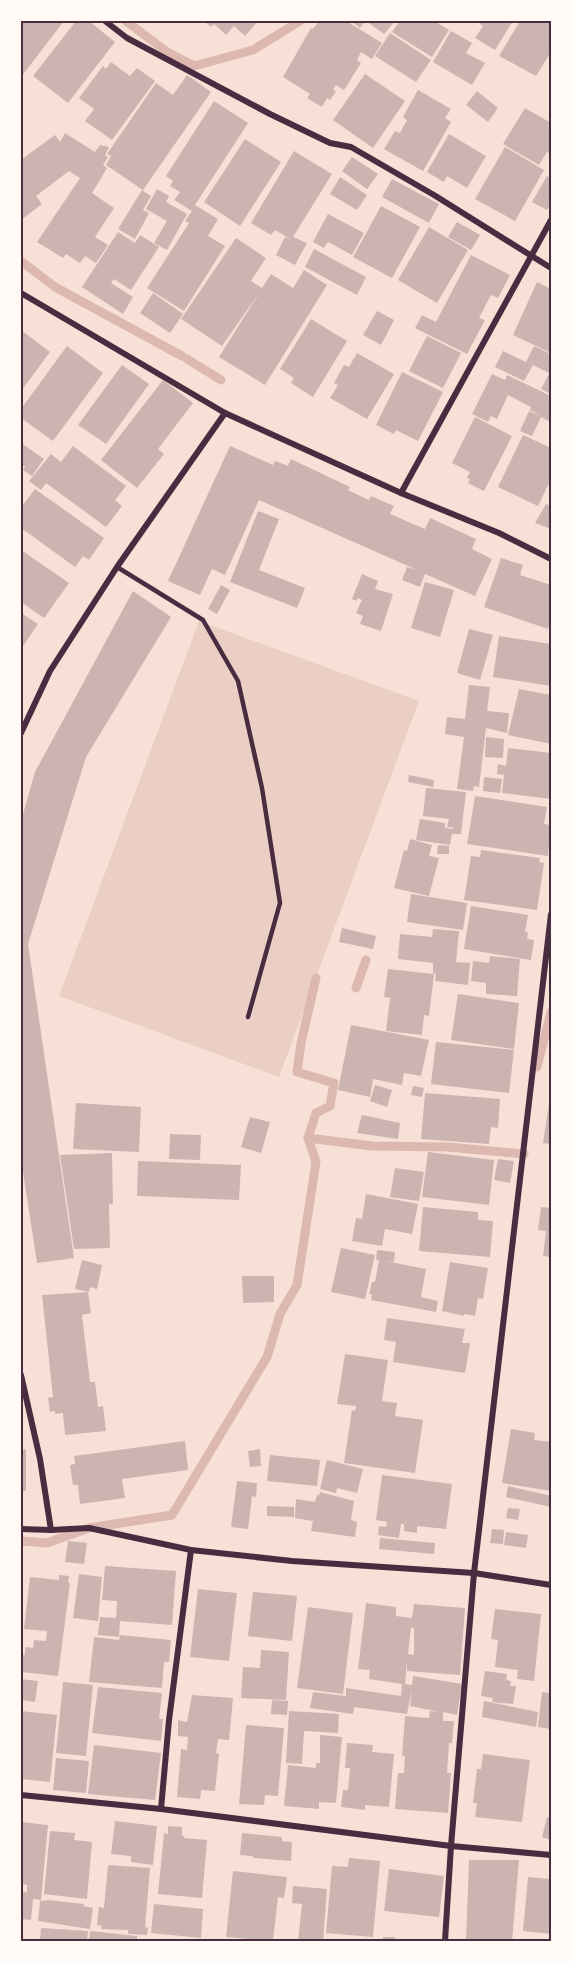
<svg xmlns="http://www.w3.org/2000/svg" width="572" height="1962" font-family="Barlow,sans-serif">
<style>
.green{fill:#ebcfc5}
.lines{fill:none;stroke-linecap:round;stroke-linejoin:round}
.stream{stroke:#dcb8b0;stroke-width:9}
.building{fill:#ccb4b1;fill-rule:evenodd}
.service{stroke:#4a2c40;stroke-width:4.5}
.minor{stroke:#4a2c40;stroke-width:6}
.neatline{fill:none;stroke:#4a2c40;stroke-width:2}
</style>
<rect width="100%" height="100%" fill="#f7e1d7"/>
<polygon class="green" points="199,621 419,701 279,1077 59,996"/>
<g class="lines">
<g class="stream">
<polyline points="126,21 167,52 194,66 253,50 300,21"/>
<polyline points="21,261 55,287 182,356"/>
<polyline points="187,359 221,380"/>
<polyline points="316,978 301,1043 297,1072 334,1083 330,1106 316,1113 308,1138 372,1146 448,1147 524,1154"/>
<polyline points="356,988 366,960"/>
<polyline points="537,1067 551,1012"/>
<polyline points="21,1541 47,1543 89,1528 172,1515 267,1357 280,1314 297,1285 316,1162 308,1138"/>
</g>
</g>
<g class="building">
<polygon points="21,21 64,21 21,77"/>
<polygon points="76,21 89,21 115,42 68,103 33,76"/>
<polygon points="204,21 258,21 245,36 234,26 226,35 214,24 211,27"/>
<polygon points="319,21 346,21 382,43 372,59 361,52 357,60 361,63 344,90 336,85 333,90 336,91 330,100 327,98 322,107 307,98 310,94 283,77 311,28 313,29"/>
<polygon points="351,21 365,21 360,28"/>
<polygon points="366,21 395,21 384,34"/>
<polygon points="400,21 434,21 449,30 432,57 392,32"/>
<polygon points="476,21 513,21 495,50 475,38 483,26"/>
<polygon points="520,21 551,21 551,52 536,76 499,56"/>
<polygon points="451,31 472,43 466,53 485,63 472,85 433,62"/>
<polygon points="390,33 431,60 416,82 375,56"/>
<polygon points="111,62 130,76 137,68 155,81 112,140 85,121 94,109 79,98 103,66 106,69"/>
<polygon points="365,74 405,101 373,148 333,120"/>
<polygon points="187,75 211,92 143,190 106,165 111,156 107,154 156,83 173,95"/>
<polygon points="418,90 451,109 445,118 451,122 423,171 384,149 395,131 400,133 407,120 403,117"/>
<polygon points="477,91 498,108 488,122 466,105"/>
<polygon points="214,101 248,123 195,205 218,219 208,236 225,246 184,311 147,288 189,223 185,221 192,211 174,200 180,192 170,186 173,181 166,176"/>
<polygon points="525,108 551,123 551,154 547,152 539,165 503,144"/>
<polygon points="65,133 95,152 100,145 109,147 105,155 108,157 103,165 107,168 92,193 114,208 95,237 108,245 96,263 85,256 80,263 66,254 63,258 37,242 80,178 69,171 36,196 42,204 21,220 21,160 55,135 60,142"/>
<polygon points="449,134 486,156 467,188 447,176 444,182 427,172"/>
<polygon points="245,139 281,162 240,226 204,202"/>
<polygon points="505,147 544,170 515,221 475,199"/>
<polygon points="294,151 332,174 293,237 307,243 295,265 276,255 285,237 292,240 275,230 271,235 251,223"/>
<polygon points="352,157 378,174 367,189 342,171"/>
<polygon points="547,176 551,178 551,203 547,210 532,202"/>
<polygon points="340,177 367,195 357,210 330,194"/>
<polygon points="392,179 439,204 429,223 382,197"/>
<polygon points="157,189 169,196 166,202 187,214 167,250 154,243 167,221 146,209"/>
<polygon points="142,190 151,196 143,210 149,213 135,239 118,229"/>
<polygon points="381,206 420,227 392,278 353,257"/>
<polygon points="328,214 364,233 352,255 328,242 324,248 313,242"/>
<polygon points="457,222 480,235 471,250 448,237"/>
<polygon points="429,227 468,250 437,303 398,280"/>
<polygon points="118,232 135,243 140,235 159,247 131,290 114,279 111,283 133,297 123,314 82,287"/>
<polygon points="236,238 266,258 251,281 262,288 271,274 293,288 304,270 327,285 265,385 219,357 261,290 222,346 181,319"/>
<polygon points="314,249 366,277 357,295 305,267"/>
<polygon points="471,255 510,275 498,298 491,295 479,318 485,320 467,354 415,328 422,315 436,322"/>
<polygon points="537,282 551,289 551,353 513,335"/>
<polygon points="153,293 183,314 170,333 140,313"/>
<polygon points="377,311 394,320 381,345 363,335"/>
<polygon points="311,319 347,341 313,397 291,383 294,378 280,369"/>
<polygon points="21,330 50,352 21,391"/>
<polygon points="427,336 461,353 443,388 409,371"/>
<polygon points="67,346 103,373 53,441 21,418 21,409"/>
<polygon points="534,346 551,354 551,368 549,373 533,365 524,381 495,367 503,351 526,362"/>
<polygon points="357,353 394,374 367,419 330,398 338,385 334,383 344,365 349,367"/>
<polygon points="122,365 149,384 106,444 78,425"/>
<polygon points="551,370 551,394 541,389"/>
<polygon points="402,372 443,392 418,441 396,430 394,434 376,425"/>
<polygon points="492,374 505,380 507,375 551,396 551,422 541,417 532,436 520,431 529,411 541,416 530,410 531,407 508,395 497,419 491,416 488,422 472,414"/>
<polygon points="163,380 193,403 158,449 164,454 137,488 101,460"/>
<polygon points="475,417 512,436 484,491 468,483 470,479 467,478 470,472 452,463"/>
<polygon points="523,435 551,448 551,479 538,506 498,487"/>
<polygon points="21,443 44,459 32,476 23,470 25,467 21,464"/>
<polygon points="73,446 126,486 115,500 122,506 106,527 46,483 41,490 29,481 51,454 61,462"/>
<polygon points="230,446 273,465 275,461 288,466 291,459 350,487 348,490 369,500 371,496 394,506 390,514 425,529 430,518 476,539 472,549 492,559 475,596 425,574 420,587 402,580 407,567 417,570 259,500 225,575 212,569 200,595 168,581"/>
<polygon points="35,489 104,538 89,560 83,556 75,567 21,528 21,508"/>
<polygon points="546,504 551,506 551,529 535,523"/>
<polygon points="258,511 279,519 259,570 305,588 297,608 230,582"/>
<polygon points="21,550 69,583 44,618 21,602"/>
<polygon points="501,558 523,565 520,575 551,585 551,619 548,629 484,607"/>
<polygon points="362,574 378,581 375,589 393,594 381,631 360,624 363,616 356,613 362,600 358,598 356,601 352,599"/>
<polygon points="425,582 454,590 440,637 411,628"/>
<polygon points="221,585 230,590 217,614 208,609"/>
<polygon points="133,591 171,617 86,757 28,944 74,1258 37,1263 21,1159 21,821 35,772"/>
<polygon points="21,613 38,624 21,649"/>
<polygon points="469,629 493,635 480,680 457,673"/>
<polygon points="499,636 551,644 551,686 493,677"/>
<polygon points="469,685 490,687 487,711 509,713 507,733 486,728 479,787 474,786 473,791 457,789 464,737 445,734 447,717 465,719"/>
<polygon points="519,689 551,695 551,744 508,735"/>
<polygon points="486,737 504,739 503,758 485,757"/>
<polygon points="508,748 551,753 551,799 502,793 504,775 497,774 498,764 506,766"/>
<polygon points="409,775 434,780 433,787 408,782"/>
<polygon points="484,777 502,779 500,793 483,791"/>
<polygon points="426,788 466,792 461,834 452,834 450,845 416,840 420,819 445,823 445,828 453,829 454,828 447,827 449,819 423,816"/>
<polygon points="475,796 547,807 544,824 551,825 548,856 467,844"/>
<polygon points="410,839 432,845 429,856 439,858 429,896 394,888 404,850 407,851"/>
<polygon points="438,845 449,846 449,854 437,854"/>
<polygon points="481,850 540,858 539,862 544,863 537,910 464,900 471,856 480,857"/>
<polygon points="411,894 467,903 463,930 407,922"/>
<polygon points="471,906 528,915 525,932 528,932 527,939 534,940 531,960 464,949"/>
<polygon points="342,928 376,936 373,949 339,942"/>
<polygon points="433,929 459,931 456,962 470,963 468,985 435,981 436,974 433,973 433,963 398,959 400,934 432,937"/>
<polygon points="490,956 520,959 517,996 486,994 486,983 471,981 473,961 489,963"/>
<polygon points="388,969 434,974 429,1016 424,1015 422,1035 386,1031 390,998 384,997"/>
<polygon points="458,994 519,1003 514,1049 451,1040"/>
<polygon points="351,1025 429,1040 421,1076 404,1073 402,1085 373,1079 370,1097 338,1090"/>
<polygon points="436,1042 514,1050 509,1093 431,1084"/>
<polygon points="375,1085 392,1090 387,1107 370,1101"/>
<polygon points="413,1086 424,1088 422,1097 411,1095"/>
<polygon points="425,1093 500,1099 498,1128 491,1127 489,1144 421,1139"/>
<polygon points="550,1097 551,1097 551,1144 543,1143"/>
<polygon points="76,1103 141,1107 139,1152 73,1149"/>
<polygon points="362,1115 400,1123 398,1139 357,1133"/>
<polygon points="250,1117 270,1122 261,1153 241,1147"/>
<polygon points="170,1134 201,1135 200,1160 169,1159"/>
<polygon points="428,1152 494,1160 489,1205 422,1197"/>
<polygon points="112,1153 113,1204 109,1204 110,1248 74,1249 60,1155"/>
<polygon points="498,1159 514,1161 510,1183 494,1180"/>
<polygon points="138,1161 241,1165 239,1200 137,1196"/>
<polygon points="395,1168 424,1172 419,1201 390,1197"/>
<polygon points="366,1194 418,1204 412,1234 385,1229 382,1246 352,1241 356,1218 362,1219"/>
<polygon points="423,1207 478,1212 478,1220 493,1221 490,1257 419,1251"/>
<polygon points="541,1207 551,1208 551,1257 543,1256 546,1231 538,1230"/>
<polygon points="341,1248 375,1255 365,1299 331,1292"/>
<polygon points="377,1250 395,1252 394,1262 385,1261 426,1269 421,1297 438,1301 436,1312 371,1300 372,1294 369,1294 372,1282 375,1282 379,1260 376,1260"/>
<polygon points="82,1260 102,1265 97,1289 90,1287 89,1292 75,1289"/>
<polygon points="450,1262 488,1268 483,1299 478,1298 475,1316 464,1314 464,1316 442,1311"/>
<polygon points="242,1276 274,1276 274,1302 243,1303"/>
<polygon points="88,1292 91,1313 82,1315 90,1382 95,1382 98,1407 103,1406 106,1431 65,1435 63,1413 55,1414 55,1411 50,1412 48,1398 53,1397 42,1295"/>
<polygon points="387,1318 465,1329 462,1343 470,1343 465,1373 393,1362 396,1342 384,1340"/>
<polygon points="345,1354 388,1360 382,1401 397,1403 395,1416 423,1420 415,1473 344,1463 352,1410 355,1411 356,1406 337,1404"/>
<polygon points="511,1429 535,1433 534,1440 551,1442 551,1491 502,1483"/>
<polygon points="185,1441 188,1470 122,1479 125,1498 80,1504 78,1485 73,1485 70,1465 75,1464 74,1456"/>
<polygon points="26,1449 26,1491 21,1491 21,1450"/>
<polygon points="260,1449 261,1466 250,1467 248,1451"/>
<polygon points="270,1455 320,1460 317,1486 267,1481"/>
<polygon points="327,1460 363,1469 357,1493 337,1488 336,1493 320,1489"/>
<polygon points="382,1475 452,1484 446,1529 417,1526 417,1533 404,1531 404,1524 401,1524 399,1538 378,1535 379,1526 386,1527 387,1522 376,1520"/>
<polygon points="237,1481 257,1483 256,1497 252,1496 248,1529 231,1527"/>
<polygon points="508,1486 551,1496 551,1507 506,1497"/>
<polygon points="320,1492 354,1501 351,1520 357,1522 355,1537 311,1531 313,1521 295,1518 296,1499 315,1502 317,1495 319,1495"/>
<polygon points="267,1506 294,1507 294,1517 267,1516"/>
<polygon points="508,1508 520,1509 518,1520 506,1518"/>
<polygon points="492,1529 504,1530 503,1544 490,1543"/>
<polygon points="506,1532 528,1535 526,1548 504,1545"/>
<polygon points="380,1538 435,1543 434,1554 379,1549"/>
<polygon points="68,1541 87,1543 84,1564 65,1562"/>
<polygon points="105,1566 176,1571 172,1625 120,1621 119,1637 98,1635 100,1617 116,1618 117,1601 102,1600"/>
<polygon points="79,1574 102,1577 98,1621 73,1618"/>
<polygon points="59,1575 69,1576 68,1583 70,1583 58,1676 21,1672 21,1655 25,1655 25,1647 33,1648 34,1640 46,1641 47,1631 24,1629 30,1577 59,1580"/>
<polygon points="198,1589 237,1593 229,1661 190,1657"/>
<polygon points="253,1592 297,1596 292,1641 248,1636"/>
<path d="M366,1603l30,4v9l16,2 2,-14 51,4 -5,67 -53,-4v-11l-2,24 7,1 1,-9 49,8 -5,31 -14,-3v9h11l-2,22h-3l-2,30h4l-3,40 -53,-4 3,-36h6l1,-17h-3l3,-40 24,2 1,-7 10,1 -30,-6 2,-17 -5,25 -53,-7 -1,7 -43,-6 3,-16 33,4v-8l55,8 1,-12 -33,-5 1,-9 -12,-1zM411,1628h3v27l-6,-1z"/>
<polygon points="308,1607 353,1613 343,1694 297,1688"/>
<polygon points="495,1609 541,1614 534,1681 517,1679 518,1670 495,1667 498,1640 491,1639"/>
<polygon points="120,1635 171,1640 169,1662 164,1662 162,1688 89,1682 94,1637 119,1640"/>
<polygon points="261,1650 289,1652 286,1700 241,1698 243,1667 260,1668"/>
<polygon points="485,1671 507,1674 506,1680 511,1681 510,1686 516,1686 513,1704 492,1702 493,1698 481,1696"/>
<polygon points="21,1679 38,1681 35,1702 21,1700"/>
<polygon points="63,1682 93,1685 86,1756 56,1753"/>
<polygon points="98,1687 162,1693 159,1719 163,1719 161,1741 92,1733"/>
<polygon points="542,1692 551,1693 551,1729 538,1727"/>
<polygon points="192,1695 233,1698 229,1740 218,1739 216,1753 219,1754 215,1791 201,1790 200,1799 177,1797 181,1749 187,1750 188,1737 178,1736 178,1720 187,1722"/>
<polygon points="272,1700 288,1701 287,1715 271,1714"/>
<polygon points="484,1701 538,1712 536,1727 482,1717"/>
<polygon points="21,1711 57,1715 50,1782 21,1779"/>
<polygon points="289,1711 339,1714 338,1733 304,1731 302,1764 286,1763"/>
<polygon points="246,1725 284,1728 278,1796 265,1795 264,1805 239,1804"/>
<polygon points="320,1735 342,1737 336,1803 319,1802 319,1809 284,1806 288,1765 316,1768 316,1763 320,1763"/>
<polygon points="347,1743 373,1745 372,1752 394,1754 389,1807 365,1805 365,1810 341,1807 343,1790 348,1790 350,1768 345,1768"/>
<polygon points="94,1745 161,1753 155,1800 88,1794"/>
<polygon points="483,1754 530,1760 522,1822 475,1817 477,1803 473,1803 477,1769 481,1769"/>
<polygon points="56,1758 89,1761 86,1793 53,1790"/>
<polygon points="547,1817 551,1818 551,1840 542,1837"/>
<polygon points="115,1821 157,1826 153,1865 131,1862 131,1856 111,1854"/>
<polygon points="21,1822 48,1825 41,1900 33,1899 31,1920 21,1919 21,1892 27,1892 27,1885 21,1884"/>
<polygon points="168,1826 182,1827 182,1836 184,1836 184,1838 207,1840 202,1898 158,1894 164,1833 168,1834"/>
<polygon points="50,1831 75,1833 74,1840 92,1842 87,1899 44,1894"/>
<polygon points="242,1833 282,1837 282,1841 292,1842 291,1861 253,1858 253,1856 240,1855"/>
<polygon points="349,1858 380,1861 373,1937 326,1933 332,1866 348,1867"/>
<polygon points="469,1860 519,1860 512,1941 466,1941"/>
<polygon points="108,1865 150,1868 145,1927 148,1928 147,1935 128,1934 128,1930 101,1929 102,1926 97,1925 99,1907 104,1908"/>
<polygon points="389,1869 444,1876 439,1917 384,1911"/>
<polygon points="233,1871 287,1877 284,1898 278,1897 273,1941 226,1937"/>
<polygon points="528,1877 551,1879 551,1934 523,1931"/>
<polygon points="293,1886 327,1889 323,1941 298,1941 302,1904 292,1903"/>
<polygon points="48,1900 84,1904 83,1906 93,1908 90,1929 38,1921 40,1901"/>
<polygon points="154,1904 203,1909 201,1938 151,1933"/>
<polygon points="41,1928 88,1931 87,1941 40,1941"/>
<polygon points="90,1931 137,1936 137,1941 89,1941"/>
<rect x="383" y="1937" width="12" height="4"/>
</g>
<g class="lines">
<polyline class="service" points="117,567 203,620 238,681 262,788 280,903 248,1017"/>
<g class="minor">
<polyline points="105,21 127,38 270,114 330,143 351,147 434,195 551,268"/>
<polyline points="21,293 225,413 401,493 499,533 551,559"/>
<polyline points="401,493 551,220"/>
<polyline points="21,733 50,671 117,567 225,413"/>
<polyline points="21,1375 40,1459 51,1530"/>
<polyline points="21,1529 51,1530 89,1528 191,1550 292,1561 474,1573 551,1585"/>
<polyline points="21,1795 161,1809 451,1846 551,1855"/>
<polyline points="161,1809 169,1720 191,1550"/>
<polyline points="445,1941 451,1846 474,1573 551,914"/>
</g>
</g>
<rect width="572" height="1962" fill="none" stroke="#fffaf5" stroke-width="45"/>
<rect x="22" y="22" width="528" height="1918" class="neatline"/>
</svg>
